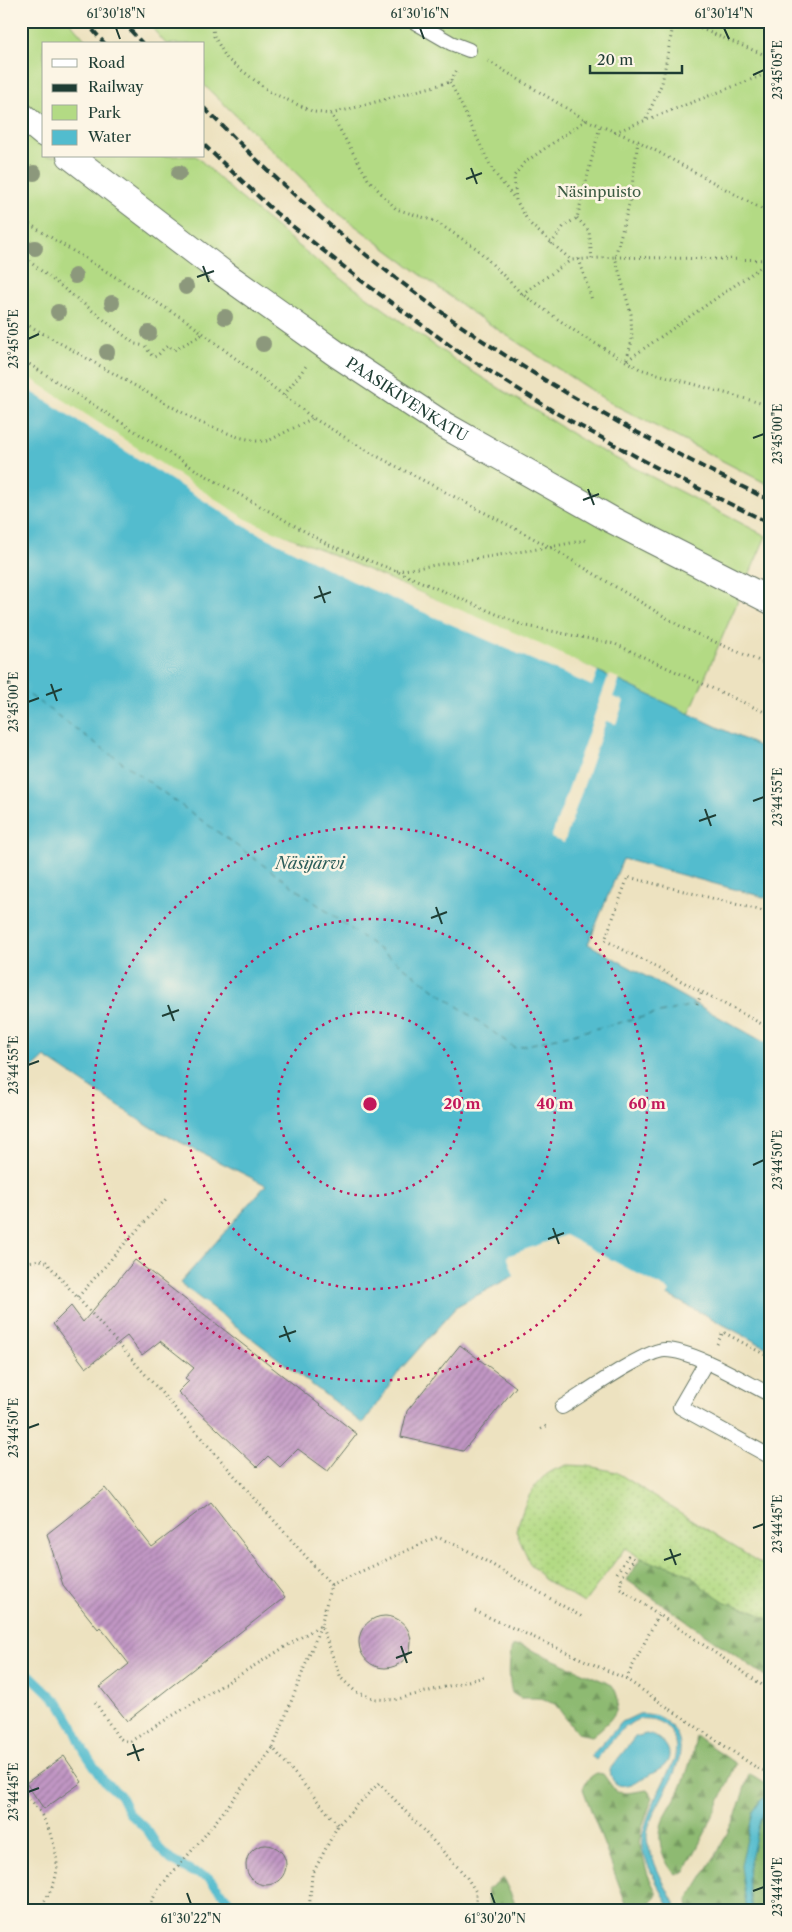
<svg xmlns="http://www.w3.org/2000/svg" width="792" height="1932" font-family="'Libre Caslon Text',serif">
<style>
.grass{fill:url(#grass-dots);stroke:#698c5c}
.forest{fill:url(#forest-firs);stroke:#567c53}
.green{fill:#b3da84;stroke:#698c5c}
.water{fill:#52bcce;stroke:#387c81}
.pier{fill:#ede2c0}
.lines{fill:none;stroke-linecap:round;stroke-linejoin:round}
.stream{stroke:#52bcce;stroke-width:9}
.ferry{stroke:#2c5d5a;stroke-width:1;stroke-dasharray:6 5;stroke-linecap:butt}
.building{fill:url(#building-hatch)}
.lane-casing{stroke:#677765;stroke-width:16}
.street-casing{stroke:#677765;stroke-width:28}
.path{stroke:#677765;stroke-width:3;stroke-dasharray:1 4;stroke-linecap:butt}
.lane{stroke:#fff;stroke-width:14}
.street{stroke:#fff;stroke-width:26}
.rail{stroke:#1f3d34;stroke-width:4;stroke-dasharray:8 4;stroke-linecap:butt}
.tree{fill:#8c987c}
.ticks{fill:none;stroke:#1f3d34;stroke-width:2}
.ring{fill:none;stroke:#c2185b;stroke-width:2.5;stroke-dasharray:2.5 5}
.labels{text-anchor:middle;stroke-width:5;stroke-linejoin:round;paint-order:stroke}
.park-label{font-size:15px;fill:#3d5c44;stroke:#fcf5e5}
.street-label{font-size:15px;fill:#1f3d34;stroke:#fcf5e5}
.water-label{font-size:16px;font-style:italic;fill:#2c5d5a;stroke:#fcf5e5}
.centre{fill:#c2185b;stroke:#fcf5e5;stroke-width:2.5}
.ring-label{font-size:15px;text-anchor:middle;font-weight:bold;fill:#c2185b;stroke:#fcf5e5;stroke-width:5;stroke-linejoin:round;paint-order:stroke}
.neatline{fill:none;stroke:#1f3d34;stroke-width:2}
.ticks-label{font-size:12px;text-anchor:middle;fill:#1f3d34}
</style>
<defs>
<pattern id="grass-dots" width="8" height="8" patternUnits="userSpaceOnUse" patternTransform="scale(1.25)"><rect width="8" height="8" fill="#b3da84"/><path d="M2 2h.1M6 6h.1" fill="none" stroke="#9abc73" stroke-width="1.8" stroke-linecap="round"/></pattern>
<pattern id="forest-firs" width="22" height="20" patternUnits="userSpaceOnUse" patternTransform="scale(1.25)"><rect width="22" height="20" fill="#8eba72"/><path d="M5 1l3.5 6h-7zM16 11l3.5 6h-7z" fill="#73985e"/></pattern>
<pattern id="building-hatch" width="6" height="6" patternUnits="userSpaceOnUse" patternTransform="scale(1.25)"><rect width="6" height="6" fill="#c196c4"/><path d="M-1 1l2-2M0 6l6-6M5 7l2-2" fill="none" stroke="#9c7ca0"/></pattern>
</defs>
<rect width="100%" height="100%" fill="#fcf5e5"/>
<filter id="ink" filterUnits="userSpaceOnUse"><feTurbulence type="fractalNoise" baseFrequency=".02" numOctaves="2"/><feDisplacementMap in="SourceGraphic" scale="10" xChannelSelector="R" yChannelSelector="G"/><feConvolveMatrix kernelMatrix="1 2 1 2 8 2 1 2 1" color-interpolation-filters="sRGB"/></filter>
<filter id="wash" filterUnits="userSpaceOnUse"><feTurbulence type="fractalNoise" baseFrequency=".0096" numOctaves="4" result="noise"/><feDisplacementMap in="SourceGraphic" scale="20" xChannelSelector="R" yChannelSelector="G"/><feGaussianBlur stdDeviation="1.12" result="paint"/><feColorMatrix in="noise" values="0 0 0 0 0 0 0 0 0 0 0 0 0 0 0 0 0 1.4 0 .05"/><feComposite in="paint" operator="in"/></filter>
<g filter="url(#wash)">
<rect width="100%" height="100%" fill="#ede2c0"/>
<path class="grass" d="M567,1465l21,1 28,6 155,98v51l-17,-10 -29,-9 -23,-15 -10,-11 -22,-10 -13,-2 -16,-6 -16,-10 -41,55 -40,-24 -15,-17 -13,-31c7,-21 13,-45 33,-58 5,-4 12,-5 18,-8z"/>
<g class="forest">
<polygon points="641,1558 657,1564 670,1566 692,1576 702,1587 725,1602 754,1611 771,1621 771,1680 627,1580"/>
<path d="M520,1645l92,40c15,22 -2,37 -20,51l-15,-3 -22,-29 -17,-6h-18l-8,-5c-4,-15 -3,-31 0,-47z"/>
<path d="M696,1736l40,28 -29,65 -22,42 -9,4c-14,-14 -21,-38 -12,-57 5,-10 12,-20 17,-30 7,-18 12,-33 15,-52z"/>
<path d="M597,1773l6,1 13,18 11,1 20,-3 6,7 -11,30 -3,16 9,32 8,17v5c-7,7 -14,14 -25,14l-4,-5 -44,-117c2,-7 7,-13 14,-16z"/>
<path d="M749,1774l22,14c0,42 0,82 -9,123h-73l-1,-11 30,-48 18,-37z"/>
<polygon points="503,1878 514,1901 524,1911 486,1911 489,1904 487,1890"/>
</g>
<g class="green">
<polygon points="21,21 69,21 89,44 44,44 44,156 196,156 235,193 317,261 462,365 592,446 766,536 689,714 611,677 325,551 245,521 21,375"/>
<polygon points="146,21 771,21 771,486 609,402 471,312 338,213 204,85 204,44 166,44"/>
</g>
<g class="water">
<polygon points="21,375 245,521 611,677 771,752 771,899 623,859 588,944 771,1046 771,1350 564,1240 510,1259 515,1275 457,1306 400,1370 363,1424 180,1283 266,1185 148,1126 45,1057 31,1070 21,1069"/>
<path d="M639,1714c12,-1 22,2 31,11 31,30 -19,77 -23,109 -2,17 23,60 31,77h-6c-9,-18 -26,-45 -30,-63 -4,-18 23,-69 32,-87 2,-9 3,-18 -2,-27 -7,-14 -28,-20 -41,-11 -14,9 -25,25 -35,37l-5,-4 31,-34z"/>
<path d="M646,1734c14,2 32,17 18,32 -3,3 -9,6 -13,8 -15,9 -39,23 -41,-5l25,-32z"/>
<polygon points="771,1793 771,1805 763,1813 760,1820 749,1867 748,1880 752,1911 747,1911 741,1866 753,1812 761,1800"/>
</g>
<g class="pier">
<polygon points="21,372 246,519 520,635 598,671 592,686 352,581 244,526 21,385"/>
<polygon points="609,674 620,679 613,697 624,701 616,724 606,721 564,843 551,838"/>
<polygon points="565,1235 670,1291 667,1296 564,1243 513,1260 518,1275 515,1278 507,1256"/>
</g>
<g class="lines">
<polyline class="stream" points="28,1673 60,1704 73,1726 84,1751 104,1781 120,1795 129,1813 148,1831 158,1847 171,1860 192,1872 208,1877 238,1911"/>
<polyline class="ferry" points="21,689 515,1048 697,1004"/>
</g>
<g id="blocks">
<g class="building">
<polygon points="135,1260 357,1434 328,1471 298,1449 280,1467 268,1456 257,1467 178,1392 189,1381 185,1378 194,1368 160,1341 142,1355 127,1336 86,1368 53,1324 71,1306 83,1322"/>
<polygon points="460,1345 516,1387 463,1451 401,1437 407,1411"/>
<polygon points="105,1488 152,1547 211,1502 285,1597 127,1721 100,1687 129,1664 100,1627 98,1629 63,1585 47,1534"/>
<circle cx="385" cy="1642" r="26"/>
<polygon points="64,1756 82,1782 44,1809 26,1783"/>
<circle cx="266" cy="1865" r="20"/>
</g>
</g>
</g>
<g filter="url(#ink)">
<use href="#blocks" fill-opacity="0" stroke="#677765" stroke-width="1"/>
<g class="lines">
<g class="lane-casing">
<g id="lane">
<polyline points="413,21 451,43 469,50"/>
<polyline points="706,1362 680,1407 771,1457"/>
<path d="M562,1407c20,-12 83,-57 103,-57 28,0 80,32 106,45"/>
</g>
</g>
<g class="street-casing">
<g id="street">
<polyline points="21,115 44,134"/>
<path id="s1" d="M70,156l153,117 115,82 106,70 168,95 159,81"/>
</g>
</g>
<g class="path">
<polyline points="212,21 214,36 227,59 270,92 314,112 331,114 368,179 396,209 435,221 476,248 522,294 582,336 640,369 771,406"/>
<polyline points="626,21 650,21"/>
<polyline points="682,21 770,57"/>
<polyline points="21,43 25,68 21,77"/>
<polyline points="488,61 586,120 638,141 771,214"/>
<polyline points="450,82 493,171 515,199"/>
<polyline points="331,114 450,82 458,68"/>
<polyline points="646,119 662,83 674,21"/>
<polyline points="586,120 524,163 514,176 516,200 529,223 571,260 615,257 630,201 638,141"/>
<polyline points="615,132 771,72"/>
<polyline points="577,218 589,231 592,259"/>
<polyline points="21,219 187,321 313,418 371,453 550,547 685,629 771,666"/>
<polyline points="551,244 564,226 577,218 600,126"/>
<path d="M21,255l114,89 10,2 8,11c7,-1 9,-9 15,-11l6,4 29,-16"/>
<polygon points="615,257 771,260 626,361 632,341 631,314"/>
<polyline points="579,259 592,300"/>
<polyline points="522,294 571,260"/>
<polyline points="21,321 199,422 238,437 257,441 268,441 313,418"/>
<polyline points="21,359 196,470 329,545 396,571 522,625 615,644 771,715"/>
<polyline points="284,395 306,366"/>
<polyline points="397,571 550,547 586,540"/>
<polyline points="771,913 628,877 605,940 771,1029"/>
<polyline points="697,1004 702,992"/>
<polyline points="21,1263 40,1260 46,1262 331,1585 321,1625 131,1741 124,1741 118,1737 95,1702"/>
<polyline points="78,1297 127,1241 168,1197"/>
<polyline points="717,1344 723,1332 771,1358"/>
<polyline points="541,1429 548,1425"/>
<polyline points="617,1573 628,1556 634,1559 622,1577 620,1588 771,1691"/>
<polyline points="331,1585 437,1537 465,1549 582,1617"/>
<polyline points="475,1611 626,1679 757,1768 771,1773"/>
<polyline points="626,1679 659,1614"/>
<polyline points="273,1748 321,1625 341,1678 356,1692 375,1699 394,1700 484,1677"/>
<path d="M21,1794c21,8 37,53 36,74 -1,16 -10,30 -19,43"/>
<polyline points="147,1911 158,1889 202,1839 273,1748 338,1825"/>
<polyline points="309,1911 312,1875 338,1825 379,1783 466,1876 476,1892 476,1911"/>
</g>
<use href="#lane" class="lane"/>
<use href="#street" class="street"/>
<g class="rail">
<polyline points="85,21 105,44"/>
<polyline points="122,21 143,44"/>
<path d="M204,108c31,30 61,61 93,89 55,48 113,94 173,135 95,65 198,118 301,169"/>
<polyline points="204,145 276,213 363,282 459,352 558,414 661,470 771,524"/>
</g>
</g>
<g class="tree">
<circle cx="34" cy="173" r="8"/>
<circle cx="179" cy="173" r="8"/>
<circle cx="35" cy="248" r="8"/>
<circle cx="75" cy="276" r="8"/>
<circle cx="186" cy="287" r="8"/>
<circle cx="112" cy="303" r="8"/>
<circle cx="58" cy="312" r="8"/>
<circle cx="225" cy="317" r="8"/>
<circle cx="149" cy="333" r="8"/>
<circle cx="263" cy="344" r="8"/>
<circle cx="107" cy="352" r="8"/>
</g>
</g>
<path class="ticks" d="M116,28l4,11M420,28l4,11M724,28l5,11M753,75l11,-5M471,168l6,16M466,179l16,-6M203,266l6,16M197,277l17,-6M28,339l11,-5M753,438l11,-4M588,489l6,16M583,500l16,-6M319,586l6,17M314,598l17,-6M51,684l6,17M46,695l16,-6M28,702l11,-4M753,801l11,-4M705,809l6,17M699,821l17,-6M436,907l6,17M431,918l16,-6M168,1005l6,16M162,1016l17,-6M28,1065l11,-4M753,1165l11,-5M553,1228l6,16M548,1239l16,-6M284,1326l6,16M279,1337l17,-6M28,1428l11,-4M753,1528l11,-4M670,1549l6,16M664,1560l17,-6M401,1646l6,17M396,1658l16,-6M133,1744l6,17M127,1755l17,-6M28,1792l11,-4M753,1891l11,-4M187,1893l4,11M491,1893l4,11"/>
<g class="ring">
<circle cx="370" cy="1104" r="92"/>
<circle cx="370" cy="1104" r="185"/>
<circle cx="370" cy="1104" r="277"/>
</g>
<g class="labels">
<g class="park-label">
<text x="599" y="197">Näsinpuisto</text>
</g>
<g class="street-label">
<text dy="5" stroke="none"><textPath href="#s1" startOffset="416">PAASIKIVENKATU</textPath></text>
</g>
<g class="water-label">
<text x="310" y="869">Näsijärvi</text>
</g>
</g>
<circle cx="370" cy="1104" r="8" class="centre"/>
<g class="ring-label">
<text x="462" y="1109">20 m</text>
<text x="555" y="1109">40 m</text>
<text x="647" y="1109">60 m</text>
</g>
<rect width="792" height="1932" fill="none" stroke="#fcf5e5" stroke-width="55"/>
<rect x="42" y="42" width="162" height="115" fill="#fcf5e5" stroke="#a4ab9e"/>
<rect x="52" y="59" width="25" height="8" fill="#ffffff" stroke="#a4ab9e"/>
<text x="88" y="68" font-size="15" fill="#1f3d34">Road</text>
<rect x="52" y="84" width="25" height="8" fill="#1f3d34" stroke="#a4ab9e"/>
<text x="88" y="92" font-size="15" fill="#1f3d34">Railway</text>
<rect x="52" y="105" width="25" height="15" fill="#b3da84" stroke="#a4ab9e"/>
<text x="88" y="118" font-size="15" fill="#1f3d34">Park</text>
<rect x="52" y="130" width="25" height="15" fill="#52bcce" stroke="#a4ab9e"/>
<text x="88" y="142" font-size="15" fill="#1f3d34">Water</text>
<path d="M590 65v8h92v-8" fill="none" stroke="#1f3d34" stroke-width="2.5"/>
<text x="597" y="65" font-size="15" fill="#1f3d34" stroke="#fcf5e5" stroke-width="4" paint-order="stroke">20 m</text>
<rect x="28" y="28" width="736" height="1876" class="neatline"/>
<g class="ticks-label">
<text x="116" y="18">61°30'18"N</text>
<text x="420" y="18">61°30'16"N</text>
<text x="724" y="18">61°30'14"N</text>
<text transform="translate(778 70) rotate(-90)" y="4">23°45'05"E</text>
<text transform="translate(14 339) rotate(-90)" y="4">23°45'05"E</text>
<text transform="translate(778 434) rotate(-90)" y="4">23°45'00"E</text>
<text transform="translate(14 702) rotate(-90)" y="4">23°45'00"E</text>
<text transform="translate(778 797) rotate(-90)" y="4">23°44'55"E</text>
<text transform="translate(14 1065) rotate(-90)" y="4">23°44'55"E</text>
<text transform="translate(778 1160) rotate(-90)" y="4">23°44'50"E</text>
<text transform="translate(14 1428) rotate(-90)" y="4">23°44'50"E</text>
<text transform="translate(778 1524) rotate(-90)" y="4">23°44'45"E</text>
<text transform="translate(14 1792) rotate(-90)" y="4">23°44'45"E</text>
<text transform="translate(778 1887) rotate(-90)" y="4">23°44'40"E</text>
<text x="191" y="1923">61°30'22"N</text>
<text x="495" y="1923">61°30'20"N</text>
</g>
</svg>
